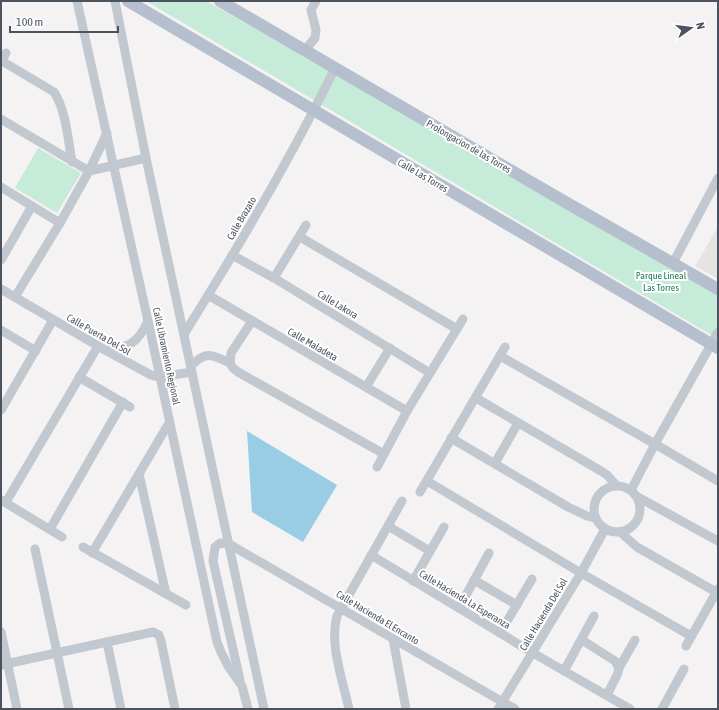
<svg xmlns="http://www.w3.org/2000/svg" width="719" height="710" font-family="'Asap Condensed',sans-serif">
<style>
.education{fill:#e5e4e3}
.green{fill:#c6ecd9}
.water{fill:#98cde4}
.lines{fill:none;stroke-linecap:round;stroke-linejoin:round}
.minor{stroke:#c1c8cf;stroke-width:9}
.major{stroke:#b5bfcd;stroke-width:12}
.labels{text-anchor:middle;stroke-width:4;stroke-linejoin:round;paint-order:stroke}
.street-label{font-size:10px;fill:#4b535e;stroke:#fff}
.park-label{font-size:10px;fill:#217a57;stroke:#fff}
</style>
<rect width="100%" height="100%" fill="#f4f2f2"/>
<polygon class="education" points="718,227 718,279 695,266"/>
<g class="green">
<polygon points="146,1 206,1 673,263 718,292 718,339"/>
<polygon points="38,148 81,173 57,213 15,188"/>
</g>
<polygon class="water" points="247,431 337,485 303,542 252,512"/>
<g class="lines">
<g class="minor">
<polyline points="77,1 148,321 217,642 221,652 228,666 242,686 248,709"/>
<polyline points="115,1 146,158 264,709"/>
<polyline points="305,50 315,38 316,30 311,10 316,1"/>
<path d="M2,61l52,31c12,18 14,48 18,70"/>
<polyline points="1,62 6,53"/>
<polyline points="1,119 89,171"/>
<polyline points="89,171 146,158"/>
<polyline points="1,187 60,223"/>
<polyline points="300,237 457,329"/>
<polyline points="232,255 274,278 430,373"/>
<polyline points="1,260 32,206"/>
<polyline points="673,263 718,178"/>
<polyline points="274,278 306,225"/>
<polyline points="1,289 105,350 151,375 160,377 192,372"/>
<polyline points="208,295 407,411"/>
<polyline points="15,297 60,223 89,171 107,133"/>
<polyline points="1,330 36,351"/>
<path d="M184,334c54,-86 106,-174 151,-266"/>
<path d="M105,350c24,-2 33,-7 43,-29"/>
<polyline points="500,356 655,444 718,481"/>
<polyline points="230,363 233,368 238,372 384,454"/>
<polyline points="230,363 231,353 252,321"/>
<path d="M191,366c15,-16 21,-11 39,-3"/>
<polyline points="79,377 130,407"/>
<polyline points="366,387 390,348"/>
<polyline points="476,398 601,471 607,475 616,485"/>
<polyline points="1,410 53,320"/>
<polyline points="451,438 568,507 587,516 595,518"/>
<polyline points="495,463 518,423"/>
<polyline points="377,467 407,411 463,319"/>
<polyline points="139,474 166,594"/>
<polyline points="427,481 581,573 691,636"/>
<circle cx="617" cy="509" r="23"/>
<polyline points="631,490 655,444 718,332"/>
<polyline points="420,492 505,347"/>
<polyline points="636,496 718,541"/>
<polyline points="1,500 62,537"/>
<polyline points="6,502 98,346"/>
<polyline points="388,526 430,551"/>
<polyline points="50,529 123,402"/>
<polyline points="620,532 637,547 716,592"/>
<polyline points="83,547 186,605"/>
<polyline points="35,549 69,709"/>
<polyline points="92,553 169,423"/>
<polyline points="371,555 533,653 630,709"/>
<polyline points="474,580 517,605"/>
<polyline points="413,581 444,527"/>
<polyline points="459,608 489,553"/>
<polyline points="1,632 17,709"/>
<polyline points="500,633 532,579"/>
<polyline points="393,639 406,709"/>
<polyline points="582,640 615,661 619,668"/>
<polyline points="107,642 121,709"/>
<polyline points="686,646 718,589"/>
<polyline points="1,665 153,632 159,635 161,641 175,709"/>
<polyline points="564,671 594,616"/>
<polyline points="240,680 213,561 215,547 220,543 229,544 515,709"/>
<polyline points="607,695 618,673 619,668 635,640"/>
<path d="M349,709c-6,-28 -20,-65 -12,-93l65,-115"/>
<polyline points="498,709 581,573 605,529"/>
<polyline points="662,709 684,669"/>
</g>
<g class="major">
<polyline points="128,1 718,348"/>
<polyline points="220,1 567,203 718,289"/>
</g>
</g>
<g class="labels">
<g class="street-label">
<text transform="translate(469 146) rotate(30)" y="4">Prolongacion de las Torres</text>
<text transform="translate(423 175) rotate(30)" y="4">Calle Las Torres</text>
<text transform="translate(241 218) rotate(-60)" y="4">Calle Brazato</text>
<text transform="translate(338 304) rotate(31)" y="4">Calle Lakora</text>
<text transform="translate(99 334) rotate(30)" y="4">Calle Puerta Del Sol</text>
<text transform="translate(313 344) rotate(30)" y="4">Calle Maladeta</text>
<text transform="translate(167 356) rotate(78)" y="4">Calle Libramiento Regional</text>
<text transform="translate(465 599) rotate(31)" y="4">Calle Hacienda La Esperanza</text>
<text transform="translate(543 614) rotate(-59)" y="4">Calle Hacienda Del Sol</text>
<text transform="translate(378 617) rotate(31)" y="4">Calle Hacienda El Encanto</text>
</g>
<g class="park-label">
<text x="661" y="279">Parque Lineal<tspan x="661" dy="12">Las Torres</tspan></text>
</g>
</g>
<rect width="719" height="710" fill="none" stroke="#4b535e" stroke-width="4"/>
<g transform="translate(691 28) rotate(76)" stroke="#ffffff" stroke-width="3" paint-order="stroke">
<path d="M0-3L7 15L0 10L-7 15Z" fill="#4b535e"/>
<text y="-6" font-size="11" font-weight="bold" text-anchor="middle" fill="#4b535e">N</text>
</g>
<path d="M10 26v6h108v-6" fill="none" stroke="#4b535e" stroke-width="2"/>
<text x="16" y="26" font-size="12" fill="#4b535e" stroke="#ffffff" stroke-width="3" paint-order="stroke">100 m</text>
</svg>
